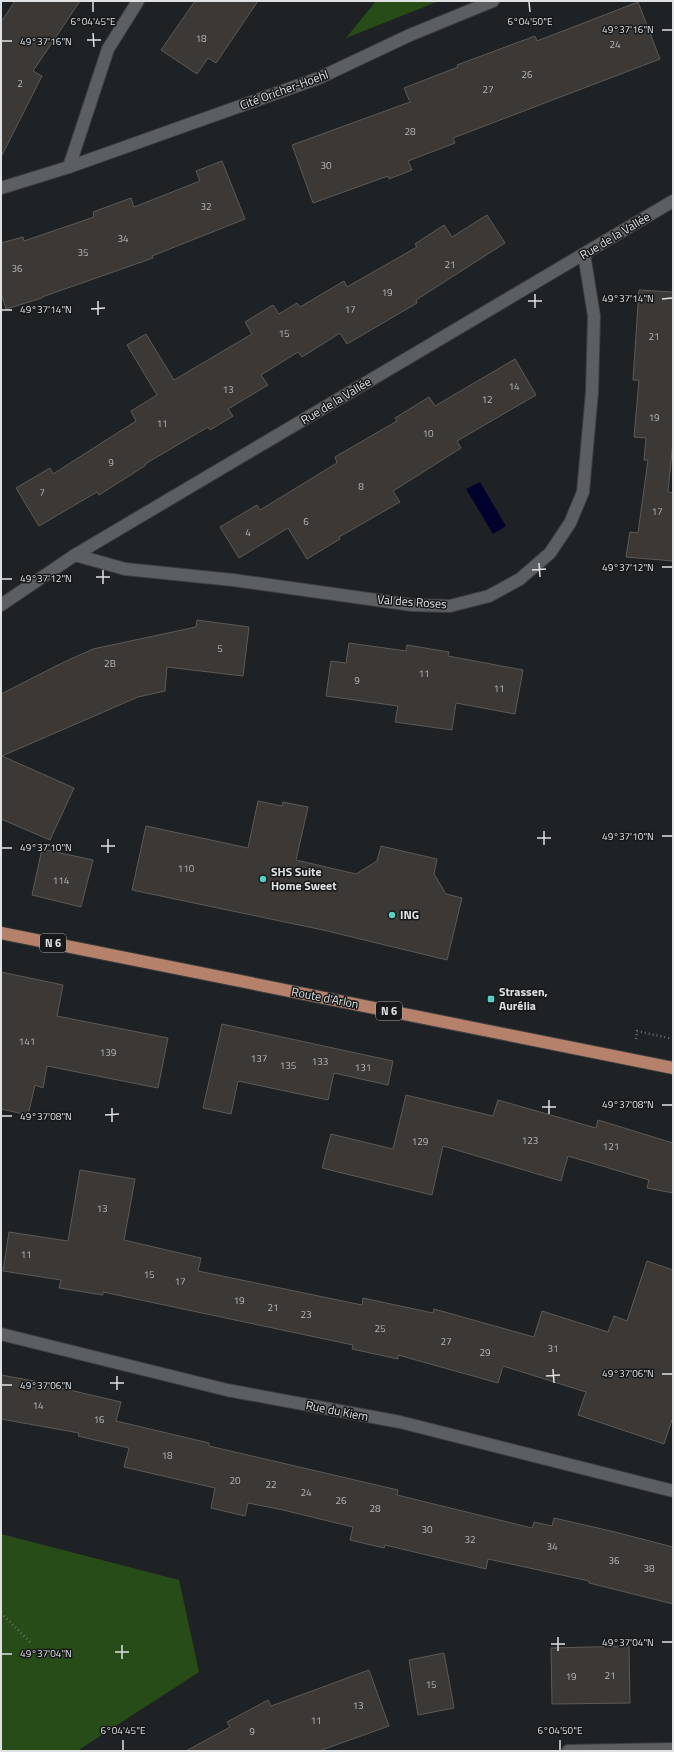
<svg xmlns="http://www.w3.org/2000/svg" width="674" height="1752" font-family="'Titillium Web',sans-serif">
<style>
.green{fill:#284c18}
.water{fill:#00022d}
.building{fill:#3b3836;stroke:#5d5957}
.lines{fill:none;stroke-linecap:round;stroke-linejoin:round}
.street-casing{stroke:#3c3e40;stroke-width:14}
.primary-casing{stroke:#3c3e40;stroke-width:14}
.path{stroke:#6a6c6e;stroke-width:2.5;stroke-dasharray:1 3;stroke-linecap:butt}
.street{stroke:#5c5f62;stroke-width:12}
.primary{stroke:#b5816a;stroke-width:12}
.ticks{fill:none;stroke:#dfe1e3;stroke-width:1.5}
.poi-dot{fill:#56cec2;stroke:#16181a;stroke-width:1.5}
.labels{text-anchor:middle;stroke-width:3;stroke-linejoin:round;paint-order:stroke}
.number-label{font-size:10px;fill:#b6b7b8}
.shield{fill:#16181a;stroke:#a3a5a7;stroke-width:1}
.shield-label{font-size:11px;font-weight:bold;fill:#dfe1e3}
.street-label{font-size:12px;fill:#dfe1e3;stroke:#16181a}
.poi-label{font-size:12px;font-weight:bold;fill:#dfe1e3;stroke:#16181a;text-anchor:start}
.ticks-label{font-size:10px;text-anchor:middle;fill:#dfe1e3;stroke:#16181a;stroke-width:3;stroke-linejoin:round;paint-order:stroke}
</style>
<rect width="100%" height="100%" fill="#1f2224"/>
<g class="green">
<polygon points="376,1 439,1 346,38"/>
<polygon points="1,1534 179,1580 199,1672 77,1751 1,1751"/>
</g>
<polygon class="water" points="480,482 506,526 493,534 466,489"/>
<g class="building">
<polygon points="15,1 80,1 33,71 42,76 1,157 1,22"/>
<polygon points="195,1 258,1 216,63 208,58 197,74 161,50"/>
<polygon points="638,2 660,59 453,138 455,143 408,161 412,170 389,179 388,176 313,203 292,145 410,102 404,88 458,67 457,65 535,36 537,41"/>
<polygon points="222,161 245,219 152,256 153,258 42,297 42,298 6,309 1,293 1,243 23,237 24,241 94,217 93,212 131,198 134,207 200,181 196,171"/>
<polygon points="487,215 505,243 416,300 417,303 347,344 340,333 302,357 298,352 261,375 268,385 228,409 233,416 210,430 208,427 145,464 146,465 99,495 97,492 39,526 16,488 50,468 53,474 136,421 131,411 157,395 127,345 146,334 174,380 252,334 245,322 273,305 279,314 297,303 300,307 344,281 347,287 417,247 415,244 444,225 452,237"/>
<polygon points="639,290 673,292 673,441 668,492 673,493 673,561 626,557 630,532 638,533 648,460 644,460 646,438 634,437 639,380 633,380"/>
<polygon points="515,359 536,395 457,441 461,448 393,491 400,502 339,537 340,539 307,559 288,528 239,558 220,527 257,505 260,510 337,463 335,457 397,421 395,418 429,397 435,406"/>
<polygon points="197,620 249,627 243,676 167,667 165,691 138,697 2,756 74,788 50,840 1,819 1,694 62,663 93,649 196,627"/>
<polygon points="349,643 406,651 407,645 449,652 448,656 523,670 515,714 456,703 452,730 395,722 398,706 326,696 331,661 346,663"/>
<polygon points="258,801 282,806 283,802 308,807 296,860 356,874 377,861 381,846 437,859 434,874 446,894 462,898 447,960 323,930 132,890 146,826 248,848"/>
<polygon points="42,849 93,860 81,907 32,895"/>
<polygon points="1,972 63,985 57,1016 168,1038 158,1088 47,1066 43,1088 35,1085 28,1115 1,1109"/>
<polygon points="222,1024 393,1061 388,1085 334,1073 328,1100 238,1081 231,1114 203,1108"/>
<polygon points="406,1095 493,1116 498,1100 596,1128 598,1120 673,1143 673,1193 647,1188 649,1180 568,1156 561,1181 443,1146 432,1195 322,1168 331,1134 393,1149"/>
<polygon points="80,1170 135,1179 124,1240 201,1258 198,1271 362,1305 363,1298 433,1313 434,1309 534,1337 542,1311 608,1332 614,1316 627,1321 647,1261 673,1270 673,1417 664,1444 578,1415 586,1392 503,1366 498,1383 398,1355 398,1359 352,1349 353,1345 103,1292 103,1295 59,1288 61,1280 3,1271 9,1232 68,1241"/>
<polygon points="1,1375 62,1386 61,1388 121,1402 116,1421 209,1443 209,1446 398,1490 397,1495 532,1528 534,1522 552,1526 554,1518 611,1531 673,1547 673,1604 589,1583 589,1581 488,1559 486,1569 385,1545 384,1548 350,1540 353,1527 283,1510 248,1503 245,1516 211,1508 215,1488 124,1467 129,1448 78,1436 79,1433 1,1419"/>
<polygon points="629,1646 630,1703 552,1704 551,1648"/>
<polygon points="444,1653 454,1708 418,1715 409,1660"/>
<polygon points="369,1670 389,1726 319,1751 186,1751 230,1727 227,1722 268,1700 271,1706"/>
</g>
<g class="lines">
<g class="street-casing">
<g id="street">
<polyline points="69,167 108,49 138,1"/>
<polyline points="1,188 69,167 319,78 410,35 493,1"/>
<polyline points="75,555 125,569 233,580 412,605 450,606 489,596 520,579 550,553 570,523 583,492 592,392 594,316 584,254"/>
<polyline points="1,605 75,555 673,201"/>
<polyline points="1,1334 227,1390 400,1422 673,1491"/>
<polyline points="568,1751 673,1749"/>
</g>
</g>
<g class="primary-casing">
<polyline id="primary" points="1,933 673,1068"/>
</g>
<g class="path">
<polyline points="636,1039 637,1031 673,1039"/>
<polyline points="1,1613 32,1644"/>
</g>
<use href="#street" class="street"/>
<use href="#primary" class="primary"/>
</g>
<path class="ticks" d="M93,2v10M529,2l1,10M662,30h10M93,33l1,14M87,40h14M2,41h10M535,294v14M662,299l10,-1M98,301v14M528,301h14M91,309l14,-1M2,310h10M539,563l1,14M662,567h10M103,570v14M532,570l14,-1M96,577h14M2,579h10M544,831v14M662,836h10M537,838h14M108,839v14M101,846h14M2,848h10M549,1100v14M662,1105h10M542,1107h14M112,1108v14M105,1115l14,-1M2,1116h10M553,1369l1,14M662,1374h10M117,1376v14M546,1376l14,-1M110,1383h14M2,1385h10M558,1637v14M662,1642h10M551,1644h14M122,1645v14M115,1652h14M2,1654h10M123,1740v10M560,1740v10"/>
<g class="poi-dot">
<circle cx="263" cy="879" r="4"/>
<circle cx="392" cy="915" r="4"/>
<rect x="487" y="995" width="8" height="8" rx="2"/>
</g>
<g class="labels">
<g class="number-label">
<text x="201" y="42">18</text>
<text x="615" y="48">24</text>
<text x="527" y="78">26</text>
<text x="20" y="87">2</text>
<text x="488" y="93">27</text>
<text x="410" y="135">28</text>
<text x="326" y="169">30</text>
<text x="206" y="210">32</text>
<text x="123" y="242">34</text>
<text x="83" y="256">35</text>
<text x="450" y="268">21</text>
<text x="17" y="272">36</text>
<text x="387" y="296">19</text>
<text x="350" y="313">17</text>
<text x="284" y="337">15</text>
<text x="654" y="340">21</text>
<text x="514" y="390">14</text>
<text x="228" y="393">13</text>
<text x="487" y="403">12</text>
<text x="654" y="421">19</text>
<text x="162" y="427">11</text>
<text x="428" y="437">10</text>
<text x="111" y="466">9</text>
<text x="361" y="490">8</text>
<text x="42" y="496">7</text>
<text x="657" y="515">17</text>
<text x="306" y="525">6</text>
<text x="248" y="536">4</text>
<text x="220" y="652">5</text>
<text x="110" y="667">2B</text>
<text x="424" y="677">11</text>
<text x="357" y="684">9</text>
<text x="499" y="692">11</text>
<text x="186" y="872">110</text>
<text x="61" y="884">114</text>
<text x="27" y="1045">141</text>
<text x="108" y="1056">139</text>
<text x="259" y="1062">137</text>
<text x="320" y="1065">133</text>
<text x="288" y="1069">135</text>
<text x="363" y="1071">131</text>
<text x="530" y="1144">123</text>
<text x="420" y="1145">129</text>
<text x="611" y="1150">121</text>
<text x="102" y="1212">13</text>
<text x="26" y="1258">11</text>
<text x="149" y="1278">15</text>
<text x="180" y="1285">17</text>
<text x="239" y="1304">19</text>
<text x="273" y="1311">21</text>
<text x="306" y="1318">23</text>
<text x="380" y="1332">25</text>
<text x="446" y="1345">27</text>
<text x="553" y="1352">31</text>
<text x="485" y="1356">29</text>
<text x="38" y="1409">14</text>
<text x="99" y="1423">16</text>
<text x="167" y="1459">18</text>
<text x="235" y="1484">20</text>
<text x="271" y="1488">22</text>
<text x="306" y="1496">24</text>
<text x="341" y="1504">26</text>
<text x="375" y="1512">28</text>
<text x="427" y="1533">30</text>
<text x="470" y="1543">32</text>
<text x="552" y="1550">34</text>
<text x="614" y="1564">36</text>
<text x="649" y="1572">38</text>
<text x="610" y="1679">21</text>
<text x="571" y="1680">19</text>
<text x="431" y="1688">15</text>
<text x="358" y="1709">13</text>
<text x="316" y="1724">11</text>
<text x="252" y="1735">9</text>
</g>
<g class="shield">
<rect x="40" y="934" width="26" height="18" rx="3"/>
<rect x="376" y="1002" width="26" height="18" rx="3"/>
</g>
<g class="shield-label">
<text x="53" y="947">N 6</text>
<text x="389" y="1015">N 6</text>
</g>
<g class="street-label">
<text transform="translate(284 90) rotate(-20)" y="4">Cité Oricher-Hoehl</text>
<text transform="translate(615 236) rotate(-31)" y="4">Rue de la Vallée</text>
<text transform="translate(336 401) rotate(-31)" y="4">Rue de la Vallée</text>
<text transform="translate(412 602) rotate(4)" y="4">Val des Roses</text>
<text transform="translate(325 998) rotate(11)" y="4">Route d'Arlon</text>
<text transform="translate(337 1411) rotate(11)" y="4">Rue du Kiem</text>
</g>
<g class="poi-label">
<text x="271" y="876">SHS Suite<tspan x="271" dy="14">Home Sweet</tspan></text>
<text x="400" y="919">ING</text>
<text x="499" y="996">Strassen,<tspan x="499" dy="14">Aurélia</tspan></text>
</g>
</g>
<g class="ticks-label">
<text x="93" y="25">6°04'45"E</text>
<text x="530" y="25">6°04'50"E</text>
<text x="628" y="33">49°37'16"N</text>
<text x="46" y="45">49°37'16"N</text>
<text x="628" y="302">49°37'14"N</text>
<text x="46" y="313">49°37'14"N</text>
<text x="628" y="571">49°37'12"N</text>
<text x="46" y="582">49°37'12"N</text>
<text x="628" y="840">49°37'10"N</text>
<text x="46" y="851">49°37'10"N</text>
<text x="628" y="1108">49°37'08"N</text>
<text x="46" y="1120">49°37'08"N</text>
<text x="628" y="1377">49°37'06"N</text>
<text x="46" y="1389">49°37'06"N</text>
<text x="628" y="1646">49°37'04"N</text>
<text x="46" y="1657">49°37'04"N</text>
<text x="123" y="1734">6°04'45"E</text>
<text x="560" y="1734">6°04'50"E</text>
</g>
<rect width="674" height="1752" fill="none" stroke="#dfe1e3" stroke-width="4"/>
</svg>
